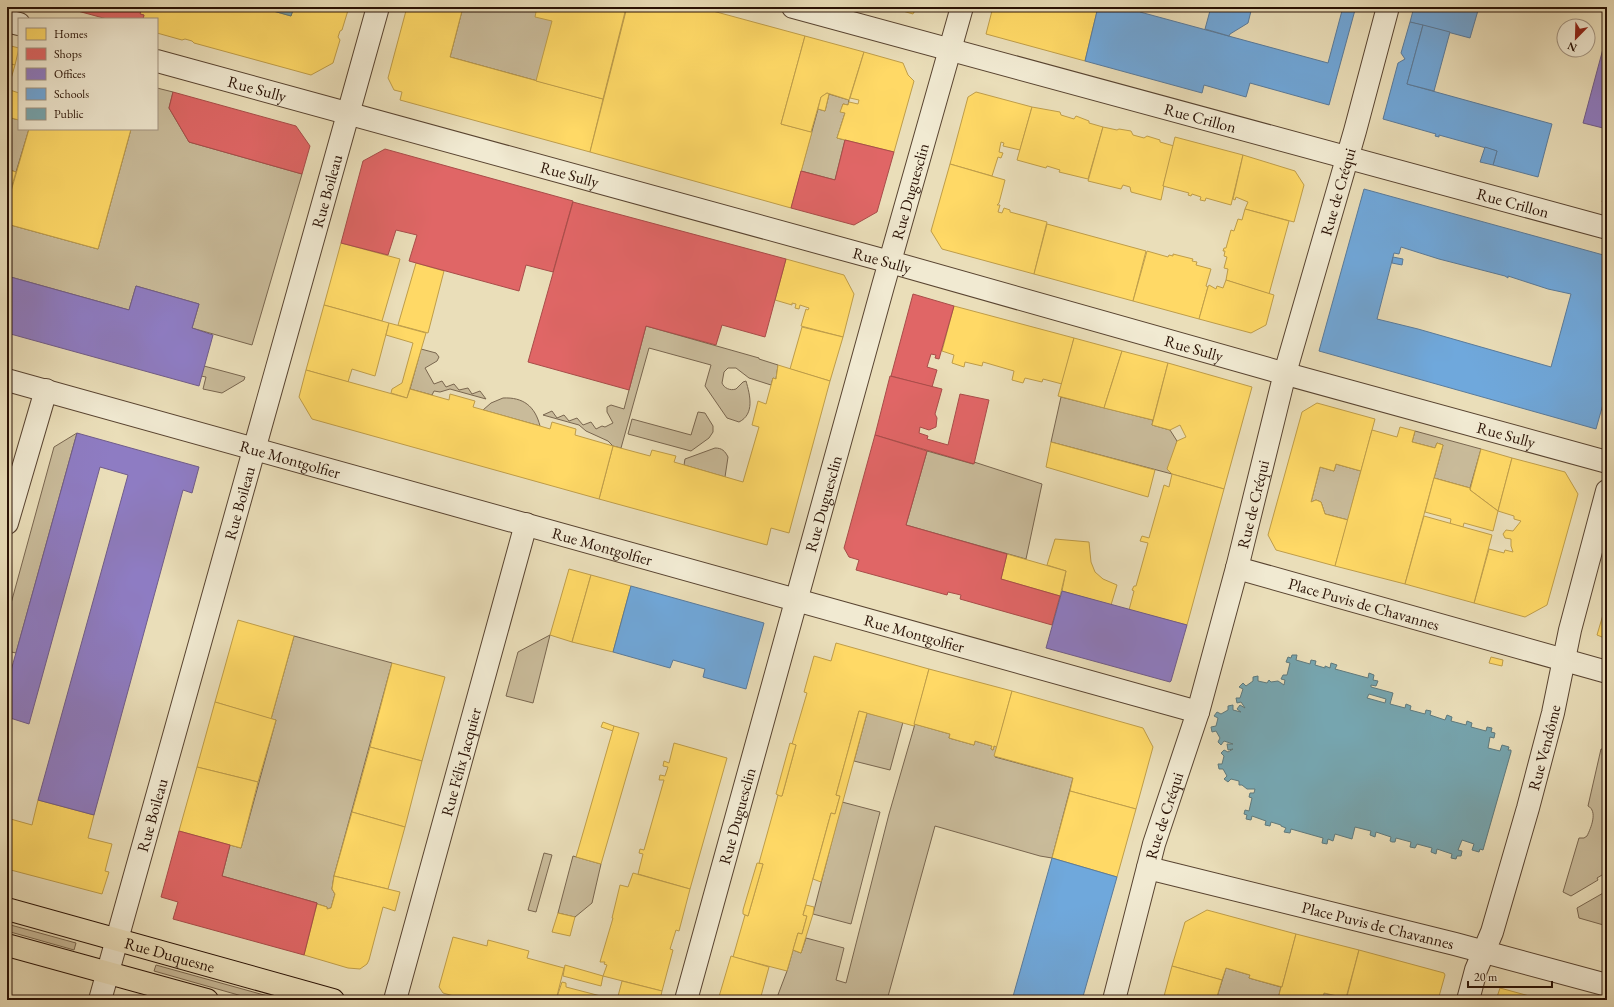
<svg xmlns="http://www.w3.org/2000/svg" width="1614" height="1007" font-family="'EB Garamond',serif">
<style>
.green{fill:#c9bb9a;stroke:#79664f}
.homes{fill:#ffd966;stroke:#bf9d49}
.shops{fill:#e06666;stroke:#a94c49}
.offices{fill:#8e7cc3;stroke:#705c8a}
.schools{fill:#6fa8dc;stroke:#5a7b9b;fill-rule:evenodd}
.public{fill:#76a5af;stroke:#5f797c;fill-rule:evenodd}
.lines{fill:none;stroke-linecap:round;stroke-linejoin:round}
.minor-casing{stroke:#594431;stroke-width:24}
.primary-casing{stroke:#291104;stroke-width:24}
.minor{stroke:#f1ead2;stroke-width:22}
.primary{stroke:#eadeb9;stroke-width:22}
.labels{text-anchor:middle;stroke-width:4;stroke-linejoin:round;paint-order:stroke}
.street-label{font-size:16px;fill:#291104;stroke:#f1ead2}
</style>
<rect width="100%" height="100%" fill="#eadeb9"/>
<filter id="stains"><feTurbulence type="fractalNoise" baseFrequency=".005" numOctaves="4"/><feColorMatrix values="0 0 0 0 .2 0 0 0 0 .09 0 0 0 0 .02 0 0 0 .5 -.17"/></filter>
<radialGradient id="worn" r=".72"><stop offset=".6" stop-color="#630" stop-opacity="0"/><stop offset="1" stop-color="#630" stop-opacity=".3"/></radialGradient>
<g class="green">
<polygon points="463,7 627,7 603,99 450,57"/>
<polygon points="157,88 173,92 169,108 189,142 302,174 252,345 192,328 199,304 136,286 129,310 7,276 7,224 98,249 131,129 157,129"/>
<polygon points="829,94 849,100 848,105 843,104 841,111 845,113 837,138 845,140 835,180 801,171 818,109 825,111"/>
<polygon points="7,117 19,120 19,129 29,129 16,172 7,169"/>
<path d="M646,326l113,32v1l19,6 -2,14 -3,-1 -2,7 -22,-7 -13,-10h-8l-4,4 -2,11c2,5 8,8 14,6l7,-7 3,-1c4,14 9,33 -7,41l-12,-4 -22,-32 6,-21 -62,-17 -28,100 -8,-2 -5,-5 -22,-10 -7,-6 -36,-10 9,-4 5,7 7,-3 5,6 8,-3 6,7 8,-3 5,7 6,-3 3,1 8,-4 -6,-11v-5l4,-2 13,4z"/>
<polygon points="421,349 436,353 439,357 437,361 425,368 434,384 442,381 446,387 454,384 459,390 468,388 472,394 480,391 486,399 450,389 440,392 434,391 432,395 410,389"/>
<polygon points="204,366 245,377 244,380 222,393 203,389 206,377 201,376"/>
<polygon points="1061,397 1153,420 1152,425 1170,430 1177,441 1169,470 1172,474 1051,442"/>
<path d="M503,398c20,-1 32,8 37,28l-57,-16 8,-7z"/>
<polygon points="698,412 705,413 713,426 713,432 709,438 691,451 628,434 632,419 691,435"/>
<polygon points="1415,431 1481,449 1470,488 1434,478 1443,445 1437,443 1435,448 1412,442"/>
<polygon points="77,433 16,653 7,651 7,618 54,447"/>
<path d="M715,448c7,0 10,3 13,9l-3,20 -41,-12 1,-6z"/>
<polygon points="927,451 973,464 974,462 1042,484 1026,559 906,525"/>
<polygon points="1336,464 1361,471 1348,520 1325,514 1321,502 1316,500 1311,502 1320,467 1334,471"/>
<polygon points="550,635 533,703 506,696 518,652"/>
<polygon points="294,636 392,663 334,876 332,889 335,894 331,908 327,909 327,907 317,904 317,903 222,876 230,845 241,848 276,720 271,719"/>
<polygon points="867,713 903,722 890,770 854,761"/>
<polygon points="915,724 950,734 949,738 974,745 975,741 992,746 991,749 993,750 994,746 997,747 995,757 1073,778 1052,858 1040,856 935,826 887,1000 776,1000 787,971 793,950 801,953 806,938 844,948 836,980 846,983 889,814"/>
<path d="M1601,749l6,1v122l-10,6 1,2 -27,16 -8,-4 16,-54h5l3,-2c4,-8 11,-25 1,-30z"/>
<polygon points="842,802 880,812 851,924 813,914"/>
<polygon points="544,853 552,855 536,912 528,910"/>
<polygon points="573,856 601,864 592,903 575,917 558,913"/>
<polygon points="1605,892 1607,893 1607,926 1579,918 1577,908"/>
<polygon points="7,924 76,943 74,950 7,931"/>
<polygon points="156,965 282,1000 256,1000 154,971"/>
<polygon points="1226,968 1250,975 1249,978 1281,987 1279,995 1295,1000 1216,1000"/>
<polygon points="1324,993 1346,998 1346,1000 1322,1000"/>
</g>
<g class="homes">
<polygon points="142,7 259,7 291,16 294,7 349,7 342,30 340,31 338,37 340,40 333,63 311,75 194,43 192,41 185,39 182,40 157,33 157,19 143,19 144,15 140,14"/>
<polygon points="407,7 463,7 450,57 603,99 590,152 400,100 402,92 394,90 388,78"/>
<polygon points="537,7 608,7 625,12 603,99 536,81 552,21 535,17"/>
<polygon points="627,7 698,7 805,36 781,124 812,132 791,208 590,152"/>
<polygon points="889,7 923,7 914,12 913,14"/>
<polygon points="993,7 1098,7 1085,61 986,34"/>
<polygon points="805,36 864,52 849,100 827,93 821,97 811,132 781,124"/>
<polygon points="7,45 19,48 15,65 7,63"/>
<polygon points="864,52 903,63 908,75 914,81 894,152 837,138 845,113 840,112 843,104 848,105 849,102 858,104 859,100 850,98"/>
<polygon points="7,63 15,65 8,89 7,89"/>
<polygon points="7,89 19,93 19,120 7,117"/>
<polygon points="976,92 1032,107 1020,150 1003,146 1004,143 1001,142 999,152 1003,153 1001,158 998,157 992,176 950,164 968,97"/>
<polygon points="827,93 829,94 825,111 818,109 821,97"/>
<polygon points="1032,107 1060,112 1061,115 1074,119 1076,116 1089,121 1089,123 1103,127 1088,179 1059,172 1060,170 1047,166 1046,168 1017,160"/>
<polygon points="1103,127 1117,130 1119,129 1131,131 1133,135 1144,138 1147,136 1160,140 1160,142 1174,146 1163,186 1164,186 1161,200 1131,192 1130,187 1123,185 1121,189 1088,181"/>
<polygon points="29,129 131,129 98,249 7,224 7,205"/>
<polygon points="1175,137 1243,155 1231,205 1206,198 1205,201 1200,200 1201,197 1192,194 1191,196 1188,195 1189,193 1163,186"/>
<polygon points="1243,155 1295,171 1304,185 1294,222 1245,209 1248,202 1236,197 1235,200 1233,199"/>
<polygon points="950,164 1005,180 999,203 997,205 1000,205 998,212 1002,213 1004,208 1010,210 1010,212 1047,222 1034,274 942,249 931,231"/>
<polygon points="7,169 16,172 9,196 7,196"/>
<polygon points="1607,183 1607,204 1602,202"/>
<polygon points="1245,209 1289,221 1269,294 1226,280 1228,269 1224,268 1227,257 1224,256 1225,251 1223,251 1224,248 1226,248 1231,230 1234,231 1238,219 1242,220"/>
<polygon points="1047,224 1146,251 1133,301 1034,274"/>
<polygon points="341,243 400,259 382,321 324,305"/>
<polygon points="1147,251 1168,257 1169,255 1173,256 1173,254 1193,259 1192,261 1197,262 1196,265 1211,269 1206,286 1208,287 1199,319 1133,301"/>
<polygon points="786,259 844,275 854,294 843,337 801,326 806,309 808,310 809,308 800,305 799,309 795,308 796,304 792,303 792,305 775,300"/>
<polygon points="416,263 444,271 428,333 398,325"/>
<polygon points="1226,280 1274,295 1266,325 1251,333 1199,319 1208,287 1209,285 1216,289 1217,286 1223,288"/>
<polygon points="324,305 389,323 375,376 352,369 348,382 306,370"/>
<polygon points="954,306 1074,338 1062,384 1043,379 1042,382 1025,378 1023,383 1012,380 1014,371 983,362 982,366 965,362 964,367 952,363 954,355 942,351"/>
<polygon points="389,323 426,333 407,398 391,393 392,389 402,383 413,343 386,335"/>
<polygon points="802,327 843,337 830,381 790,369"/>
<polygon points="1074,338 1122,351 1104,408 1058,396"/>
<polygon points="1122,351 1168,363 1153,420 1104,408"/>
<polygon points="1168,363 1252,387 1224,489 1172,474 1167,469 1177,441 1186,437 1180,425 1170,430 1152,425"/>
<polygon points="778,365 830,381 789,533 771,528 767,545 599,499 613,446 650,456 652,450 676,456 674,462 743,482 759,427 752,425 758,401 766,404 773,378 776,379"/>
<polygon points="306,370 407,398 410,389 449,400 450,394 475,401 473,407 540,426 550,429 552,422 576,429 575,435 613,446 599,499 312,419 299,397"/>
<polygon points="1317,403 1375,419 1361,471 1336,464 1334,471 1320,467 1311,502 1316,500 1321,502 1325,514 1348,520 1335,566 1276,550 1268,535 1302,412"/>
<polygon points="1400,427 1415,431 1412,442 1435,448 1437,443 1443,445 1405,584 1335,566 1372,430 1397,437"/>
<polygon points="1051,442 1155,470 1148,497 1046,467"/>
<polygon points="1481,449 1512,458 1498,511 1470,490"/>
<polygon points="1512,458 1565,472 1578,494 1547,605 1525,617 1474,603 1489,549 1504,553 1505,550 1513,552 1511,546 1511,539 1505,538 1503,534 1506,530 1513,531 1521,521 1514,519 1514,516 1498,511"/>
<polygon points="1172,474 1224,489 1187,625 1129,610 1134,591 1132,590 1134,586 1136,586 1148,543 1140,541 1142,536 1149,538 1164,485 1169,487"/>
<polygon points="1434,478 1470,488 1470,490 1498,511 1493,531 1464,523 1463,527 1450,524 1451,519 1425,512"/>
<polygon points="1424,516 1492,535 1474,603 1405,584"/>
<polygon points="1055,539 1089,542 1091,562 1095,572 1103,579 1117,585 1111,605 1062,591 1066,571 1047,565"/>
<polygon points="1007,554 1066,571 1060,596 1001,579"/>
<polygon points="569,569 591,575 572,642 550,635"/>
<polygon points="591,575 631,586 613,652 572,642"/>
<polygon points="1607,601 1607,639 1597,635"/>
<polygon points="238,620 294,636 271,719 215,702"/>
<polygon points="836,643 929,669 914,726 859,711 836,795 840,796 835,814 831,813 803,915 807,916 802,934 798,933 787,971 733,957 745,915 748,916 763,864 759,863 778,795 782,796 796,745 792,744 807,693 804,692 814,656 831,661"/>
<polygon points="1491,657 1503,660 1502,666 1489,663"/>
<polygon points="392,663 445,677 422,761 370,747"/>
<polygon points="929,669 1012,691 997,747 994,746 993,750 991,749 992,746 975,741 974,745 949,738 950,734 914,724"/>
<polygon points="1012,691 1143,728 1153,747 1136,809 1070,791 1073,778 994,756"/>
<polygon points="215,702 276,720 258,782 197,767"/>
<polygon points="859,711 867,713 821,882 813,879 831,813 835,814 840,796 836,795"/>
<polygon points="603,722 614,726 613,731 601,727"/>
<polygon points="614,726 639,733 601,864 576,857"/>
<polygon points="674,743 727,758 690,889 638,874 643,854 639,853 640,849 644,850 664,780 659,780 660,775 665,776 668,767 663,766 664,761 669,763"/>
<polygon points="790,743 796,745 782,796 780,796 776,794"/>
<polygon points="370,747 422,761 405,827 352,812"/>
<polygon points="197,767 258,782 241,848 179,831"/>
<polygon points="1070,791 1136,809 1117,877 1052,858"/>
<polygon points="38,800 94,815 88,838 112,844 105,871 109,872 102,894 7,869 7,818 32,825"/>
<polygon points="352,812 405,827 388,889 334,876"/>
<polygon points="757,863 763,864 748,916 743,914 743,910"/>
<polygon points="633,873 690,889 679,931 676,930 670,949 673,950 662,991 603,976 607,965 604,964 605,962 600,962 613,918 612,918 620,885 628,887"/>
<polygon points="334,876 400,892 395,911 383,907 369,960 367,964 360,969 348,968 304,955 317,904 327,907 327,909 331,908 335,894 332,889"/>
<polygon points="806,905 814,907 813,914 801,953 793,950 798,933 802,934 807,916 803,915"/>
<polygon points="1207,910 1296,934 1282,987 1249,978 1250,975 1226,968 1222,980 1172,966 1185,922"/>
<polygon points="558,913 575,917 570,936 552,932"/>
<polygon points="1296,934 1359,950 1346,998 1324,993 1322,1000 1295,1000 1279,995 1281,987 1282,987"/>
<polygon points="453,937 487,946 488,940 529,951 527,958 564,968 556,1000 468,1000 443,993 439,987"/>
<polygon points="1359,950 1444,973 1445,975 1438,1000 1346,1000"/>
<polygon points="731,956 769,967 760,1000 718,1000"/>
<polygon points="565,965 603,976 601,986 563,976"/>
<polygon points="1172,966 1222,980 1216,1000 1163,1000"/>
<polygon points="622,981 662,991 660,1000 617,1000"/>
<polygon points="562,982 566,983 566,987 616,1000 556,1000"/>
<polygon points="1500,988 1544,1000 1496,1000"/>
</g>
<g class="shops">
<polygon points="63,7 142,7 140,14 144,15 143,19 107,19"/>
<polygon points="173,92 296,126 310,146 302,174 189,142 169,108"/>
<polygon points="845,140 894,152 877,212 854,225 791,208 801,171 835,180"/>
<polygon points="385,149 573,201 553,272 526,265 519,291 409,261 417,235 396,230 388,255 341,243 363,161"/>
<polygon points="573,202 786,259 765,337 722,325 716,345 646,326 629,390 528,362"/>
<polygon points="913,294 954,306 939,359 935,358 936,355 931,354 927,367 937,370 932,387 891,376"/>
<polygon points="890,376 942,389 935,414 937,418 936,427 929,430 920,427 919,433 928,436 927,439 948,445 960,394 989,400 974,464 875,435"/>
<polygon points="875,435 927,451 906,525 1007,554 1001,579 1060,596 1052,625 960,599 961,595 948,592 947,595 856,570 859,560 849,557 844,548"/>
<polygon points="179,831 230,845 222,876 317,903 304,955 173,919 178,902 161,897"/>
</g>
<g class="offices">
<polygon points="1607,34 1607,129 1583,123"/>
<polygon points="7,276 129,310 136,286 199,304 192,328 213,335 199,386 7,333"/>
<polygon points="77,433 199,467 192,493 183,490 94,815 38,800 128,475 100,467 29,724 7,717 7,685"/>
<polygon points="1062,591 1187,625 1171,681 1170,682 1046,648"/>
</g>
<g class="schools">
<polygon points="1098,7 1141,7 1140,12 1328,63 1343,7 1355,10 1329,105 1250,83 1246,97 1204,85 1202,93 1085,61"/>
<polygon points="1211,7 1252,7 1248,23 1230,34 1229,36 1205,29"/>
<polygon points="1414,7 1479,7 1470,38 1410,22"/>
<polygon points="1410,22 1423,25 1407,84 1552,124 1538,177 1493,165 1497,151 1439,135 1439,137 1435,136 1436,134 1383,119 1398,63 1405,59 1401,53"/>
<polygon points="1423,25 1450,32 1434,91 1407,84"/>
<polygon points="1485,147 1497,151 1493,165 1480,162"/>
<path d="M1364,189l243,67v134l-11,39 -277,-78zM1401,247l38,12 66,17 3,2v-2l40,13 23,5 -20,73 -133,-38 -41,-10 17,-66 5,1z"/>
<polygon points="1393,257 1403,259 1402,265 1392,263"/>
<polygon points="631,586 764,623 746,689 703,677 705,669 673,660 670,668 613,652"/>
<polygon points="1052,858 1117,877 1082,1000 1012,1000"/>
</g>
<g class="public">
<polygon points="259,7 294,7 291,16"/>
<path d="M1292,655h5l-1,5 14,4 1,-4 5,1 -1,4 10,3v-2l5,2 1,-5 6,2 -2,4 33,9 1,-5 5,2 -1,5 5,1 -2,5 -5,-1v2l22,6 -3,11 15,4 1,-4 5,2 -1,4 15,4 1,-4 5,1 -1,4 15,5 2,-5 5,2 -1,4 15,4 1,-4 5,2 -1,4 15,4 1,-4 5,1 -1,4 4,1 -1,5 -4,-1 -2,11 12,3 2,-6 7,2 -1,3h3v2l-28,98 -3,-1 -1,3 -7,-2 2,-6 -12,-4 -4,10 4,1 -1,5h-4l-1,3 -5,-1 1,-4 -15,-5 -1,5 -5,-2 1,-4 -15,-4 -2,4 -5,-1 1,-5 -15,-4 -1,4h-3l-2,-1 1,-4 -15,-5 -1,5 -5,-2 1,-4 -16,-4 -3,12 -17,-5 -2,7 -5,-2 -1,5 -5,-1 1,-5 -32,-9 -1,4 -6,-1 2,-4 -5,-2v-1l-10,-3 -1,4 -5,-1 1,-4 -14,-5 -1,4 -5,-1 1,-4 -3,-1 1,-4 4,1 3,-13 -3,-1 1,-4h4l1,-4h-8l-5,-4h-3v-4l-8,-2 -3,3 -4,-3 3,-3 -4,-7h-4l-1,-5h4l2,-8 -3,-3 3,-3 4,2 5,-3 -5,1 -1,-6h6l-9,-3 -3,4 -3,-3 2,-4 -4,-7 -4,1 -1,-5 5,-1 2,-8 -4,-2 3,-4 4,2 7,-4v-4l5,-1v5l8,2 -4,-3 3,-4 5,3 -4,-6 -4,1 -1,-5h4l3,-9 -4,-2 4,-4 3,3 7,-5v-4l5,-1v5l9,2 2,-3 2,2 7,-1 6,4 1,-5 -4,-1 2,-4h4l3,-12 -4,-1 2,-5 3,1zM1369,694l17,5 -1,4 -18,-5z"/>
</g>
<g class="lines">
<g class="minor-casing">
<g id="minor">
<path id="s1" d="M793,7l814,221"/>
<polyline points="7,21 19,24"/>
<path id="s2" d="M157,61l733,201 382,108 335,92"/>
<path id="s3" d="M7,380l1191,332"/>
<polyline points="7,523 46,390"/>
<path id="s4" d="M1237,568l370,104"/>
<path id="s5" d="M1148,868l307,76 152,41"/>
<path id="s6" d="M100,1000l278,-993"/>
<path id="s7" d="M395,1000l131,-476"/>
<path id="s8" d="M686,1000l197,-714 79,-279"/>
<path id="s9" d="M1114,1000l40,-156 44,-132 39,-144 48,-195 70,-242 33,-124"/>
<path id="s10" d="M1468,1000l8,-30 16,-38 36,-124 25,-95 17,-83 37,-139"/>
</g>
</g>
<g class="primary-casing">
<g id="primary">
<path id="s11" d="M7,909l326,91"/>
<polyline points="7,945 207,1000"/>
</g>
</g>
<use href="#minor" class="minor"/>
<use href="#primary" class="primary"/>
</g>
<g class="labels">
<g class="street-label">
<text dy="6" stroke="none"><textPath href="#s2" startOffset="104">Rue Sully</textPath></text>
<text dy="6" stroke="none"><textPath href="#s1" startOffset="422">Rue Crillon</textPath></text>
<text dy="6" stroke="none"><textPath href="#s2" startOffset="428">Rue Sully</textPath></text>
<text dy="6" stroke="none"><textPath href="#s6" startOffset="840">Rue Boileau</textPath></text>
<text dy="6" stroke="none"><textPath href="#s8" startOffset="839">Rue Duguesclin</textPath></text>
<text dy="6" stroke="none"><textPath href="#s9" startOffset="839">Rue de Créqui</textPath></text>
<text dy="6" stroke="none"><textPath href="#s1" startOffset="746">Rue Crillon</textPath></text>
<text dy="6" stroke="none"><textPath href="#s2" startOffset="752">Rue Sully</textPath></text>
<text dy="6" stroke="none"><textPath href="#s2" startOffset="1076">Rue Sully</textPath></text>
<text dy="6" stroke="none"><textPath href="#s2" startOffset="1400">Rue Sully</textPath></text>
<text dy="6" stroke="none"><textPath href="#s3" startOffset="294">Rue Montgolfier</textPath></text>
<text dy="6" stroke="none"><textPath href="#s6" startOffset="516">Rue Boileau</textPath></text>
<text dy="6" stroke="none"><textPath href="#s8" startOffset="515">Rue Duguesclin</textPath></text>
<text dy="6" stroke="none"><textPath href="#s9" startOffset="515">Rue de Créqui</textPath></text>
<text dy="6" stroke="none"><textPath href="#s3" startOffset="618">Rue Montgolfier</textPath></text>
<text dy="6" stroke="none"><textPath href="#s4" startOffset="132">Place Puvis de Chavannes</textPath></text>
<text dy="6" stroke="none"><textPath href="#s3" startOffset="942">Rue Montgolfier</textPath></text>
<text dy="6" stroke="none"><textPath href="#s10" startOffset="264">Rue Vendôme</textPath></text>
<text dy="6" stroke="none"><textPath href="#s7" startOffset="247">Rue Félix Jacquier</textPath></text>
<text dy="6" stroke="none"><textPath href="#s8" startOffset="191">Rue Duguesclin</textPath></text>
<text dy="6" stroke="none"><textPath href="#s6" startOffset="192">Rue Boileau</textPath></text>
<text dy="6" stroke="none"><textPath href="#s9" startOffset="191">Rue de Créqui</textPath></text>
<text dy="6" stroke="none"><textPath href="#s5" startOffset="237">Place Puvis de Chavannes</textPath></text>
<text dy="6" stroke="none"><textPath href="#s11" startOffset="169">Rue Duquesne</textPath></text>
</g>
</g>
<rect width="1614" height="1007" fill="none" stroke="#eadeb9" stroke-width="24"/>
<rect x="8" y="8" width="1598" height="991" fill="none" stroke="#291104" stroke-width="2"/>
<rect x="12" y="12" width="1590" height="983" fill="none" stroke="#291104"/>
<rect x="18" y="18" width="140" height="112" fill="#f1ead2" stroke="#a19380"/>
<rect x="26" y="28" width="20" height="12" fill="#ffd966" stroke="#a19380"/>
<text x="54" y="38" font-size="12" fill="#291104">Homes</text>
<rect x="26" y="48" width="20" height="12" fill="#e06666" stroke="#a19380"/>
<text x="54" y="58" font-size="12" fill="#291104">Shops</text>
<rect x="26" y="68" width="20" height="12" fill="#8e7cc3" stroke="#a19380"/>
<text x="54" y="78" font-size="12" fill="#291104">Offices</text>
<rect x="26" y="88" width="20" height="12" fill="#6fa8dc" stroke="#a19380"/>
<text x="54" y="98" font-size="12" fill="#291104">Schools</text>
<rect x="26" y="108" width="20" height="12" fill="#76a5af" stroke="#a19380"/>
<text x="54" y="118" font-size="12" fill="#291104">Public</text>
<g transform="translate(1576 38) rotate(203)"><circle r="19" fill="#f1ead2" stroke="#a19380"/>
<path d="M0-3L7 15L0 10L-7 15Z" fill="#8f2418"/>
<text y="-6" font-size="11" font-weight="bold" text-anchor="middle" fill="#291104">N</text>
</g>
<path d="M1468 981v6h84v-6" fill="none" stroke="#291104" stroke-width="2"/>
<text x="1474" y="981" font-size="12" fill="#291104" stroke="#f1ead2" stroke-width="3" paint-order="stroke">20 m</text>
<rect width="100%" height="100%" filter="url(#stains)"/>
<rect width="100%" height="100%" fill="url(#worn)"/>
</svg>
